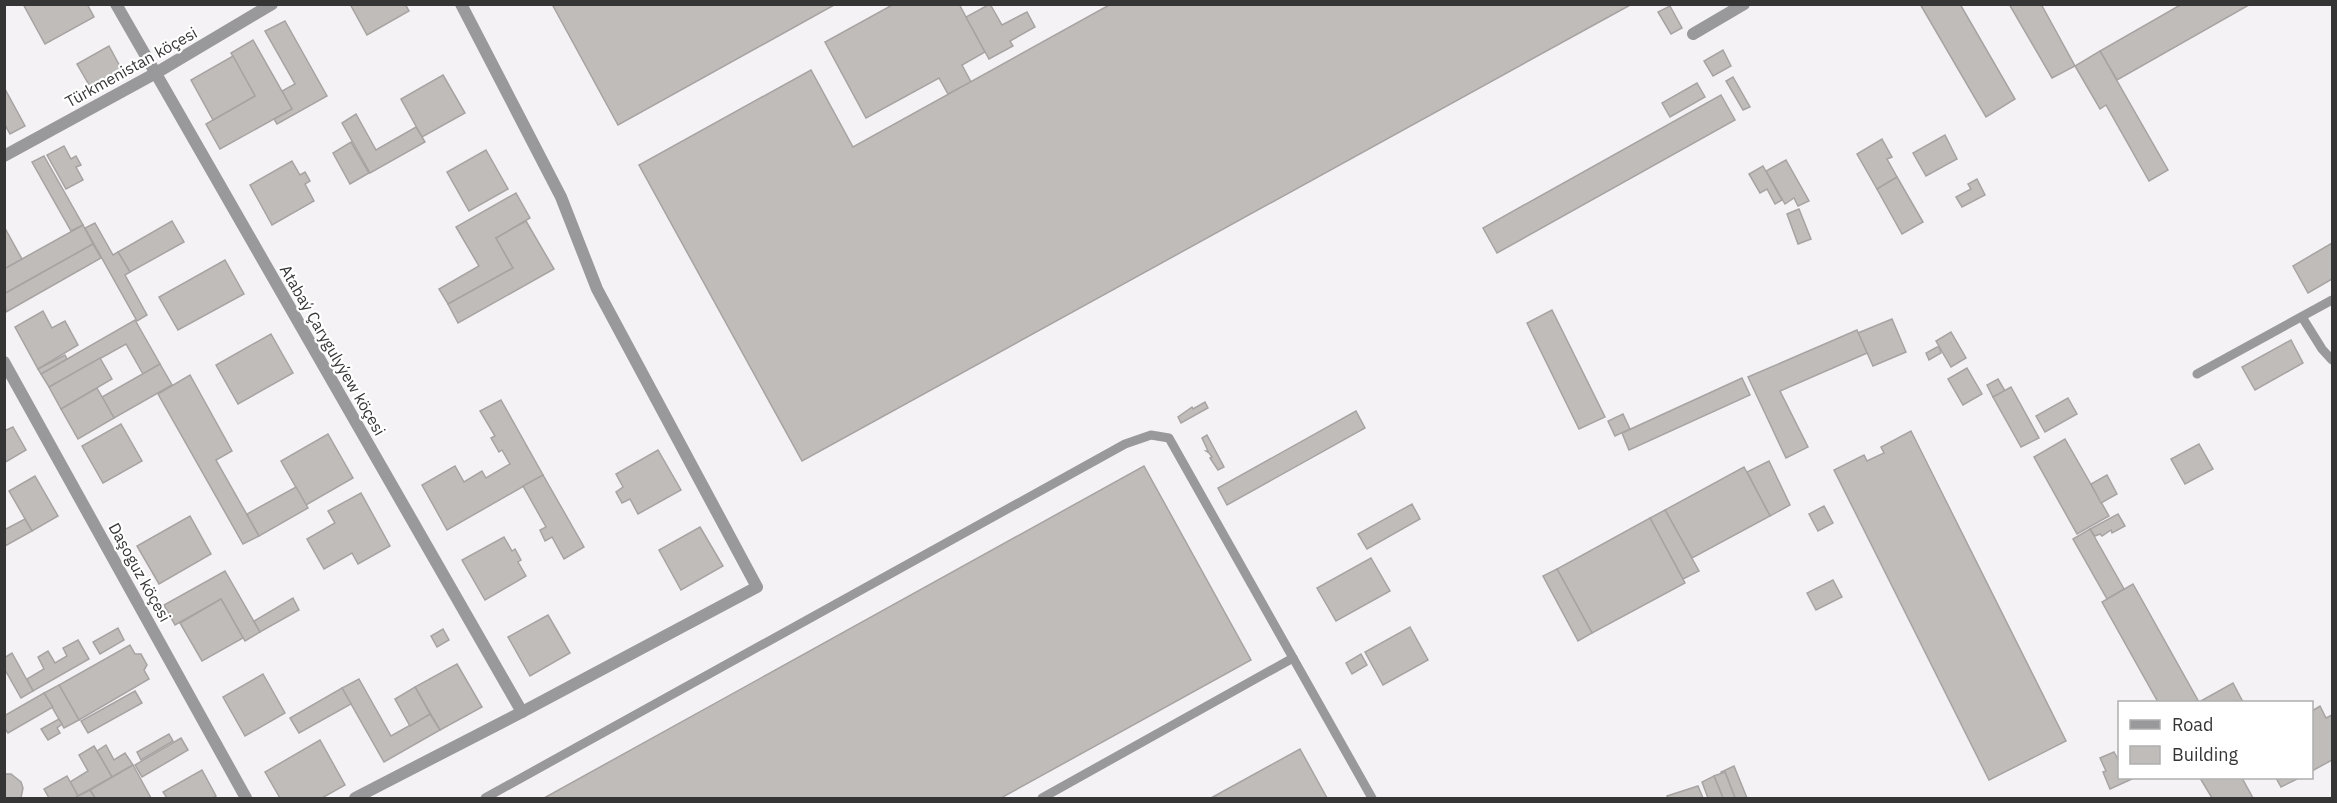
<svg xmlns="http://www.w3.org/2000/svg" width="2337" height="803" font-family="'IBM Plex Sans',sans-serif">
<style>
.building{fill:#bfbcba;stroke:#a7a3a2;stroke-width:1.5}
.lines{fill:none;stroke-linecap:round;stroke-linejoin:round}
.service{stroke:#99989a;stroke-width:9}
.minor{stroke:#99989a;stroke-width:12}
.labels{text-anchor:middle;stroke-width:4.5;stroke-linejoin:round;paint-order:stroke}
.street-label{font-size:16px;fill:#363536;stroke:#fff}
</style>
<rect width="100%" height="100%" fill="#f5f2f5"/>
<g class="building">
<polygon points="23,4 87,4 94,17 45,44"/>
<polygon points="350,4 405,4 409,11 367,35"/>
<polygon points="552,4 836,4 618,125"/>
<polygon points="894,4 959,4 985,52 962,65 971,82 948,94 939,78 866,118 825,42"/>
<polygon points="990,4 1002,25 1027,12 1035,27 1010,41 1013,46 989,59 966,17"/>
<polygon points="1111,4 1632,4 802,461 639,165 811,70 853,147"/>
<polygon points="1920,4 1960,4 2015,99 1986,117"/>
<polygon points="2009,4 2041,4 2075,66 2052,78"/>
<polygon points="2182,4 2249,5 2117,80 2100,51"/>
<polygon points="1670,6 1682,28 1671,34 1658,12"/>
<polygon points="285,21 327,96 277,124 274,119 292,109 282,91 295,84 265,31"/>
<polygon points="253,40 292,109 220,149 206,124 255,96 231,53"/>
<polygon points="109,46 123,72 92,90 77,64"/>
<polygon points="1723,50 1731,66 1713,76 1704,61"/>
<polygon points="2100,51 2168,170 2149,181 2106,105 2100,109 2075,66"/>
<polygon points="233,56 255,96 213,120 191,80"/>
<polygon points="443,75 465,113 422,137 401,99"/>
<polygon points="1733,77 1750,107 1743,110 1726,81"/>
<polygon points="1697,83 1705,97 1670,117 1662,103"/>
<polygon points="5,89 25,126 10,134 4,123"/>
<polygon points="1721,95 1735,120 1497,253 1483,228"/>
<polygon points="356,114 376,150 416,127 425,142 370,173 342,123"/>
<polygon points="1945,135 1957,159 1926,176 1913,153"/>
<polygon points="1882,139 1892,157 1887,159 1897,177 1877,189 1857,154"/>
<polygon points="351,142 369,173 350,184 333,153"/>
<polygon points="64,146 71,159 76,156 81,165 76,167 83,180 66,189 47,155"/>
<polygon points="486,150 508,189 469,211 447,172"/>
<polygon points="44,156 83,225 71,231 32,162"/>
<polygon points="1786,160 1809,201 1798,206 1794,198 1785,204 1766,171"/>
<polygon points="292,161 300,175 305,172 310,181 305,184 314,201 272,225 250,185"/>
<polygon points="1763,166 1782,200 1775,204 1767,189 1760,193 1749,174"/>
<polygon points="1897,177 1923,222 1902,234 1877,189"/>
<polygon points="1977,179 1985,195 1962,207 1956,197 1971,189 1968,184"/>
<polygon points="516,193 530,218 496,238 513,268 448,304 439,289 479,266 456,227"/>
<polygon points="1799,209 1811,239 1798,244 1787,214"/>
<polygon points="172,221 184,242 130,272 118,252"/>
<polygon points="526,221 554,269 458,323 448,304 513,268 496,238"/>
<polygon points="95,223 113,255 118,252 130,272 125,275 147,315 137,321 85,228"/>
<polygon points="83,225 93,244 4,294 4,269"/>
<polygon points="6,230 22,259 4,269 4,231"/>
<polygon points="2332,243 2332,279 2308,293 2293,266"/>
<polygon points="93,244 101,258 6,312 4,294"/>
<polygon points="225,260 244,294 178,330 159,297"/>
<polygon points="1552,310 1605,417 1579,429 1527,323"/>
<polygon points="43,311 52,328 65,321 78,345 38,369 15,327"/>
<polygon points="1892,319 1906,352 1873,366 1858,333"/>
<polygon points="135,320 160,364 143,374 126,344 49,387 41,374"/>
<polygon points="1857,330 1867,353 1780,391 1808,447 1786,458 1748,377"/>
<polygon points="1951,332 1966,358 1951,367 1936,341"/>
<polygon points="271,334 293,373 238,404 216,365"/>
<polygon points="2291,340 2303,363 2255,390 2242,367"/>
<polygon points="1937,347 1939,347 1941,353 1929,360 1926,353"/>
<polygon points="65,355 67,359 41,374 38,369"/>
<polygon points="100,358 112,379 61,409 49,387"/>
<polygon points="160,364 172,385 114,418 102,397"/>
<polygon points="1967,368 1982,394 1963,405 1948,379"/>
<polygon points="190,375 232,451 216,460 259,536 243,544 158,394"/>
<polygon points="1742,378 1750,395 1629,450 1622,433"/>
<polygon points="1998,379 2005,391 1993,397 1987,385"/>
<polygon points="2011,387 2039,438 2021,447 1993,397"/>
<polygon points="97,388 114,418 78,439 61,409"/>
<polygon points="2068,398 2077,414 2045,432 2036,416"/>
<polygon points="501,400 543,475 447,530 422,485 455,466 464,482 482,471 486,478 510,464 502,450 499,452 491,438 495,436 480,411"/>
<polygon points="1205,402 1208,408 1181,423 1178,417 1192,407 1193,409"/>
<polygon points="1356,411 1365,428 1227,505 1218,488"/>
<polygon points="1623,414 1630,429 1615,436 1608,421"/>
<polygon points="121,424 142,461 103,483 82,446"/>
<polygon points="13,427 26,450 4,463 4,431"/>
<polygon points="1911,431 2066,741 1989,780 1834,470 1864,455 1867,461 1884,453 1881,447"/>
<polygon points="328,434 353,478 306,505 281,461"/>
<polygon points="1207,435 1224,467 1218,470 1210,458 1212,457 1209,453 1206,451 1208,451 1202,438"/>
<polygon points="2065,439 2109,516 2077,534 2034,457"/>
<polygon points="2199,444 2213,469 2185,484 2171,459"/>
<polygon points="658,450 681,490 638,514 630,499 622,503 616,492 623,487 616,474"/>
<polygon points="1769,461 1790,505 1770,516 1747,472"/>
<polygon points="1144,466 1251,660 1001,798 544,798"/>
<polygon points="1744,467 1770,516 1692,558 1665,510"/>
<polygon points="543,475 584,547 564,559 552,537 545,541 540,530 546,527 523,486"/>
<polygon points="2107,475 2117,494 2101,503 2091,484"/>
<polygon points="35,476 58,516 32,531 9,491"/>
<polygon points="296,487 308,508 259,536 247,514"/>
<polygon points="361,493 390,546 358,564 352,553 324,569 307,539 335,523 328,511"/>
<polygon points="1412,504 1420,519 1367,549 1358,534"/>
<polygon points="1824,506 1833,523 1818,531 1809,514"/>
<polygon points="1665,510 1699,571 1683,579 1650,518"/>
<polygon points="2118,514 2125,526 2112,533 2111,530 2102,536 2100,534 2095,536 2090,529"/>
<polygon points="190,516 211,554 159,584 137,546"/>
<polygon points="1650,518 1685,583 1592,633 1557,569"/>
<polygon points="25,519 32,531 5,546 4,530"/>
<polygon points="700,527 723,566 681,590 659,550"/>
<polygon points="2090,529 2124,589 2107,599 2073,539"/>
<polygon points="504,537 512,551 515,549 521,560 518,562 526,576 485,600 462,560"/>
<polygon points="1371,558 1390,591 1336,621 1317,588"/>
<polygon points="1557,569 1592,633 1578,641 1543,576"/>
<polygon points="225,571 260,632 245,641 221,599 175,625 164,605"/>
<polygon points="1833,580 1842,597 1816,610 1807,593"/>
<polygon points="2133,584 2199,702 2200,702 2158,702 2102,602"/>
<polygon points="293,598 299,610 260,632 254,621"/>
<polygon points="221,599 243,638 202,661 180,623"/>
<polygon points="548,615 570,653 530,676 508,637"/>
<polygon points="1410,627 1428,660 1383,685 1365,652"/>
<polygon points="118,628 124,640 100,654 93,642"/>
<polygon points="443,629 449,640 437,647 431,636"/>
<polygon points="78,640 89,659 33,691 27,679 44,669 38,657 48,651 55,663 67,656 63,648"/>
<polygon points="130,645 135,654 141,654 147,665 144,670 149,679 79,720 59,685"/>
<polygon points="12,653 33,691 21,698 4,668 4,658"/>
<polygon points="1361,654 1367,665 1352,674 1346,663"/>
<polygon points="457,664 482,707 440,730 415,687"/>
<polygon points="263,674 285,713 245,736 223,697"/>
<polygon points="359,679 391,736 430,714 440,730 384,762 342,688"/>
<polygon points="2233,683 2243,702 2199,702"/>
<polygon points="59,685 79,720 64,728 44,693"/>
<polygon points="415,687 430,714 410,726 395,699"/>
<polygon points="342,688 351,704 299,733 290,718"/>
<polygon points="135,691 142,703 88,733 81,721"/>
<polygon points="44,693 53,707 8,733 4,727 4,716"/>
<polygon points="2320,706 2326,718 2332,715 2332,760 2312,771 2312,711"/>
<polygon points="59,719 62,724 57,728 60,733 48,740 41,729"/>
<polygon points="169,734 173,741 141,760 137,752"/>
<polygon points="181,738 188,750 142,777 135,765"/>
<polygon points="320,740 345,785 322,798 280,798 265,772"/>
<polygon points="106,745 114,760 125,753 133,765 112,777 97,751"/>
<polygon points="94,746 112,777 78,796 70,782 88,771 79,755"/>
<polygon points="1300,749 1327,798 1211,798"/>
<polygon points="2114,752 2120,763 2120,778 2131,778 2132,779 2110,789 2103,772 2106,771 2100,758"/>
<polygon points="133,765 151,798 95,798 90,790"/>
<polygon points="1734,766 1747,798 1735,798 1725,772 1722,774 1721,772"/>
<polygon points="202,770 216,796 212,798 167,798 163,792"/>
<polygon points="1725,772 1735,798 1723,798 1714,776"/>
<polygon points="4,774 11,774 21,782 23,788 21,798 4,798"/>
<polygon points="67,776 78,796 75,798 49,798 44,789"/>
<polygon points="1714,776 1723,798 1708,798 1702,782"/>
<polygon points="2200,778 2242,778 2253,798 2212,798"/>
<polygon points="2276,778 2299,778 2281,787"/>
<polygon points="1698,786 1703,798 1668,798 1667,796"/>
<polygon points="90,790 95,798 75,798 78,796"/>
</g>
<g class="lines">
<g class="service">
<polyline points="2302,317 2322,349 2332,360"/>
<polyline points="2197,374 2332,300"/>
<polyline points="485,798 1125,444 1151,435 1169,438 1372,798"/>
<polyline points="1042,798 1293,658"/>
</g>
<g class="minor">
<polyline points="116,4 522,712"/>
<polyline points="1693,34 1744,4"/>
<polyline points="4,156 156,73 272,4"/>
<polyline points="4,362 246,798"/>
<polyline points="355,798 522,712 757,587 597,289 561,197 461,4"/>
</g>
</g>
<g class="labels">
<g class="street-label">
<text transform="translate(131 67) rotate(-29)" y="6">Türkmenistan köçesi</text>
<text transform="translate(333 350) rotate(60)" y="6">Atabaý Çarygulyýew köçesi</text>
<text transform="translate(140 572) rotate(61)" y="6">Daşoguz köçesi</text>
</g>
</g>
<rect width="2337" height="803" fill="none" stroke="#363536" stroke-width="12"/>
<rect x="2118" y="701" width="195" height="78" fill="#ffffff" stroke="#afaeaf" stroke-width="1.5"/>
<rect x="2130" y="720" width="30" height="9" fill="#99989a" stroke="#afaeaf" stroke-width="1.5"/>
<text x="2172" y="731" font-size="18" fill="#363536">Road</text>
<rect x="2130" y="746" width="30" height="18" fill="#bfbcba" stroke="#afaeaf" stroke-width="1.5"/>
<text x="2172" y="761" font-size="18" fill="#363536">Building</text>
</svg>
